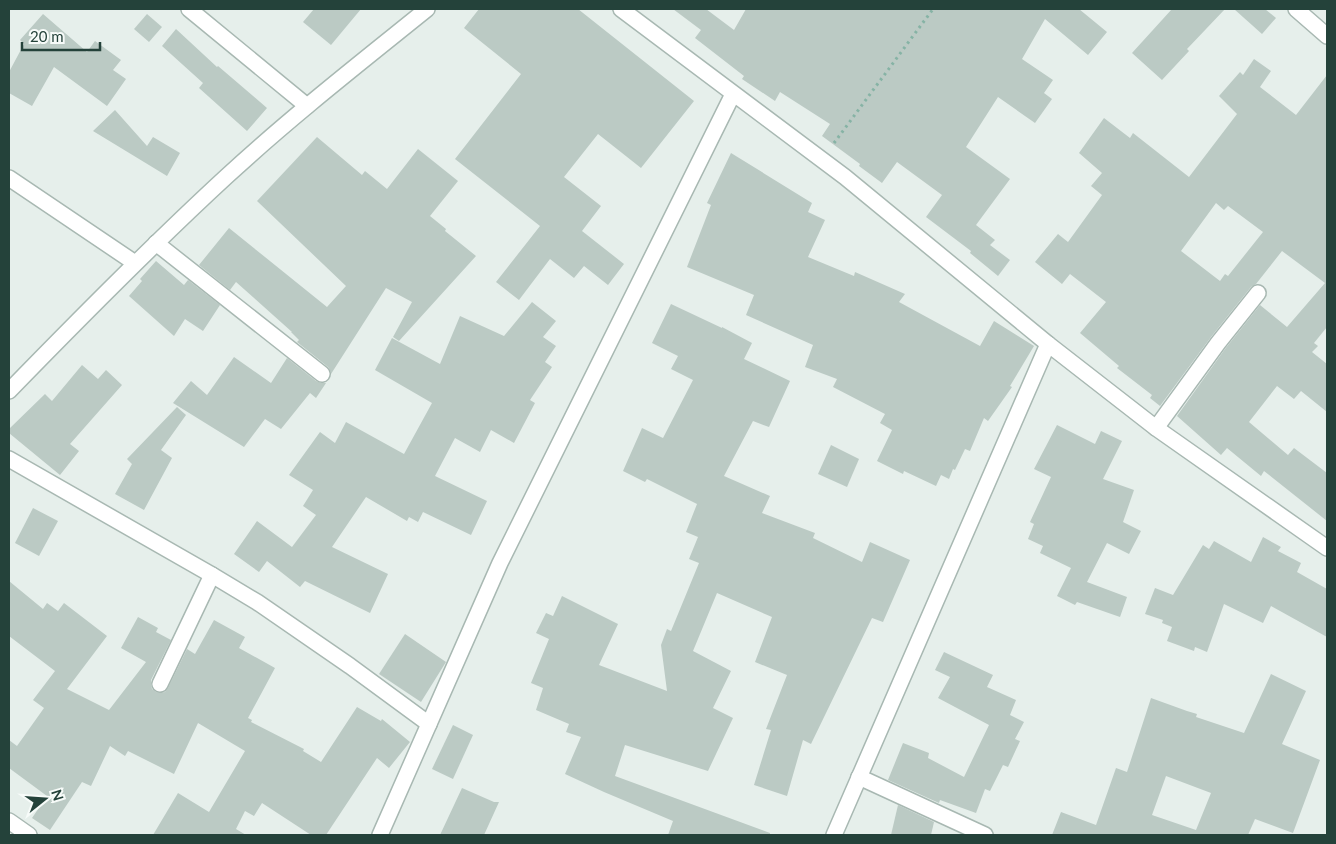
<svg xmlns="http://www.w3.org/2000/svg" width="1336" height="844" font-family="Lato,sans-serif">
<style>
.building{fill:#bbcac4;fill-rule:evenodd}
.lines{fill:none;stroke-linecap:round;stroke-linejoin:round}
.minor-casing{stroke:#a8b8b2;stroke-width:18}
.path{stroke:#86b3a5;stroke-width:3;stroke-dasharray:2.5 4;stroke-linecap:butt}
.minor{stroke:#fff;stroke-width:15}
</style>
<rect width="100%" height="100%" fill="#e6efeb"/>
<g class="building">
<polygon points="314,9 361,9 331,45 303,22"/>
<polygon points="479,9 578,9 694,101 641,168 598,134 564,177 601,206 582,231 624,264 608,285 584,266 574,278 550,259 519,300 496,282 540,226 455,159 521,74 464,28"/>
<polygon points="673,9 706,9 734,30 746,9 1079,9 1107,32 1088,55 1045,19 1022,59 1053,80 1044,93 1052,99 1035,123 998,97 966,147 1010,179 976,225 995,240 990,245 1010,260 998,276 970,253 971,251 926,217 942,195 897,162 882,183 859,166 860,164 822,136 830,124 780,92 775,101 742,79 744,76 695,38 701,30"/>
<polygon points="1172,9 1225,9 1187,49 1189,51 1162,80 1132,53"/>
<polygon points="1234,9 1265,9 1276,18 1262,34"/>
<polygon points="43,14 87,52 95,41 121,60 113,70 126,79 107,106 54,67 32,106 9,93 9,72 24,44 20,40"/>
<polygon points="147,14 162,27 149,42 134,29"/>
<polygon points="176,29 217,67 218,66 267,108 247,131 199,88 203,83 162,46"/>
<path d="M1254,59l17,12 -11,16 36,28 31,-40v252l-13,16 4,3 -6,6 15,12v48l-26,-21 -7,8 -17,-13 -28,36 39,33 6,-7 33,25v48l-63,-50 -3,5 -34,-28 -6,7 -44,-39 48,-67 35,-44 27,22 38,-44 -43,-32 -26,33 -5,3 -40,50 -51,69 -10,-8 2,-3 -35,-27 2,-2 -39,-33 26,-31 -36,-28 -8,10 -27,-22 23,-28 10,8 34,-47 -11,-9 11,-13 -23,-20 25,-35 26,20 3,-5 56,44 48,-63 -18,-18 21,-24 3,3zM1216,203l8,7 4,-4 35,26 -35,44 -3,-2 -5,7 -39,-30z"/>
<polygon points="115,110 147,146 153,137 180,153 167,176 93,131"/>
<polygon points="317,137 362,175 365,171 387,189 418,149 458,181 430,216 446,229 445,231 476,256 399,341 393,337 412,302 386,288 331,374 330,370 328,367 297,342 299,340 291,332 292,332 236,282 230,290 199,265 229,228 327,307 346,286 257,201"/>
<polygon points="731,153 812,203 808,212 825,220 808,257 854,276 855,272 905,294 899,302 980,346 994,321 1034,346 1010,386 1012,387 988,421 984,418 970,451 965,449 955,470 953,469 949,479 941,475 936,486 904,471 903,474 877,461 892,430 880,423 885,414 833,387 837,379 805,367 813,345 746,315 754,295 687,267 711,205 707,203"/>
<polygon points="156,261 184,285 188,280 220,305 203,331 185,319 174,336 129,296 142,281 140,279"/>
<polygon points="532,302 556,321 543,337 556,346 545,362 552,367 530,400 535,403 514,443 491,430 480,452 455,438 435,476 487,501 471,535 423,512 418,522 409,517 407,521 366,497 332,547 388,574 370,613 305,581 300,587 267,561 259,572 234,554 257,521 292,547 316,515 303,506 313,490 289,475 320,432 335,443 346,422 404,454 432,403 375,370 392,338 440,364 460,316 504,336"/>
<polygon points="671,304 722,328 722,327 752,343 744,359 790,381 769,427 753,421 724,476 770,496 762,513 815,533 813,538 862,562 870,542 910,560 883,622 872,618 811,744 803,740 787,796 754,785 771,730 766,729 787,675 755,662 772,617 717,593 693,651 731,671 713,708 733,718 708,771 625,745 615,776 770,833 770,835 668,835 673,821 604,792 565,774 581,737 566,732 569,724 536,710 543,688 531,683 549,639 536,633 546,613 553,616 562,596 618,624 599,665 667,691 661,645 667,629 671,631 699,563 689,559 698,537 686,532 697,504 647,479 645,482 623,471 642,428 663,438 693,380 671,369 678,356 652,343"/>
<polygon points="234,357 271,383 287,358 316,381 321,383 326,383 316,398 310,393 281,429 265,419 244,447 173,403 191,381 207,395"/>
<polygon points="82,365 98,379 106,370 122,385 70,444 79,451 60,475 9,433 9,429 45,394 52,401"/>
<polygon points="177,407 186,415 161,450 172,458 144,510 115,494 132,464 127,459"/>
<polygon points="1057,425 1095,444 1101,431 1122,441 1103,479 1134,490 1123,522 1141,531 1129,554 1107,543 1087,582 1127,597 1120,617 1077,602 1075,605 1057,596 1071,568 1040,553 1043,546 1028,539 1034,524 1030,522 1051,477 1034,469"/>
<polygon points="831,445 859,459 847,487 818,474"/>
<polygon points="33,508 58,521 39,556 15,543"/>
<polygon points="1263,537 1281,547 1278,551 1301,563 1297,572 1327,589 1327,637 1271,606 1263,623 1224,604 1207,652 1195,647 1194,651 1167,641 1172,627 1162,623 1163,620 1145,614 1155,588 1173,595 1203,545 1209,549 1214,541 1251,562"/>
<polygon points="9,581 43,609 47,603 58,611 64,603 107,636 67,689 109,710 146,662 121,648 138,617 158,628 156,632 171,640 151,680 151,685 152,689 156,692 160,693 165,692 168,688 187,649 195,654 214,620 245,637 239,648 275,668 248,718 252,720 251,722 304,749 303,751 321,762 357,707 381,721 382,719 410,742 389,768 377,758 326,835 311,835 262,803 254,816 245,811 236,829 246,835 153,835 178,793 209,812 245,751 198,723 174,774 128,751 125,756 110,746 91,786 82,782 50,830 32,818 47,796 9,768 9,740 17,746 44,708 33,700 55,671 9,636"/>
<polygon points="405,634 446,662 421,702 379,674"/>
<polygon points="944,652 993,675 987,687 1016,700 1010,715 1024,722 1015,739 1020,741 1008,767 1003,765 990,791 985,789 976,813 940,800 939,803 888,780 903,743 929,753 928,758 964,777 989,725 938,698 950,677 935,670"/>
<path d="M1271,674l35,17 -24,53 38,16 -27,73 -38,-14 -7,16h-196l9,-23 35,13 20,-57 11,4 24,-74 36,13 10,3 -1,3 48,16zM1166,776l45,17 -15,37 -44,-15z"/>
<polygon points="453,725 473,735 453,779 432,769"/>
<polygon points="462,788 494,802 499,802 484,835 440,835"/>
<polygon points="898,805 934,822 931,835 891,835"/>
</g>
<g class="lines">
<g class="minor-casing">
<g id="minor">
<polyline points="189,9 307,106"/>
<polyline points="621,9 845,177 1048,344 1156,428 1327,548"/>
<polyline points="1296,9 1327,36"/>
<polyline points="9,178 135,263"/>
<polyline points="156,243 322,374"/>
<path d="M9,391c71,-73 143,-146 218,-215 64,-59 133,-113 200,-167"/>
<polyline points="1156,428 1218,343 1258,293"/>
<polyline points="9,459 212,575 257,602 350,666 429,724"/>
<polyline points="160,684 212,575"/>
<polyline points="859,777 985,835"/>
<polyline points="9,821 29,835"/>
<polyline points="380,835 500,563 733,94"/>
<polyline points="834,835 1048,344"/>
</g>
</g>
<polyline class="path" points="834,143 933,9"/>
<use href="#minor" class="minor"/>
</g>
<rect width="1336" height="844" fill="none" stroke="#24423a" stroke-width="20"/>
<g transform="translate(45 799) rotate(73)" stroke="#f7fbf9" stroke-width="4" paint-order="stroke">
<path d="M0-4L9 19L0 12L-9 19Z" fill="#24423a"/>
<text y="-8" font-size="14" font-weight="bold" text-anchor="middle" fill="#24423a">N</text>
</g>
<path d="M22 42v8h78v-8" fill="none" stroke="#24423a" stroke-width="2.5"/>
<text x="30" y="42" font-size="15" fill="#24423a" stroke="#f7fbf9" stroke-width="4" paint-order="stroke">20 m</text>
</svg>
